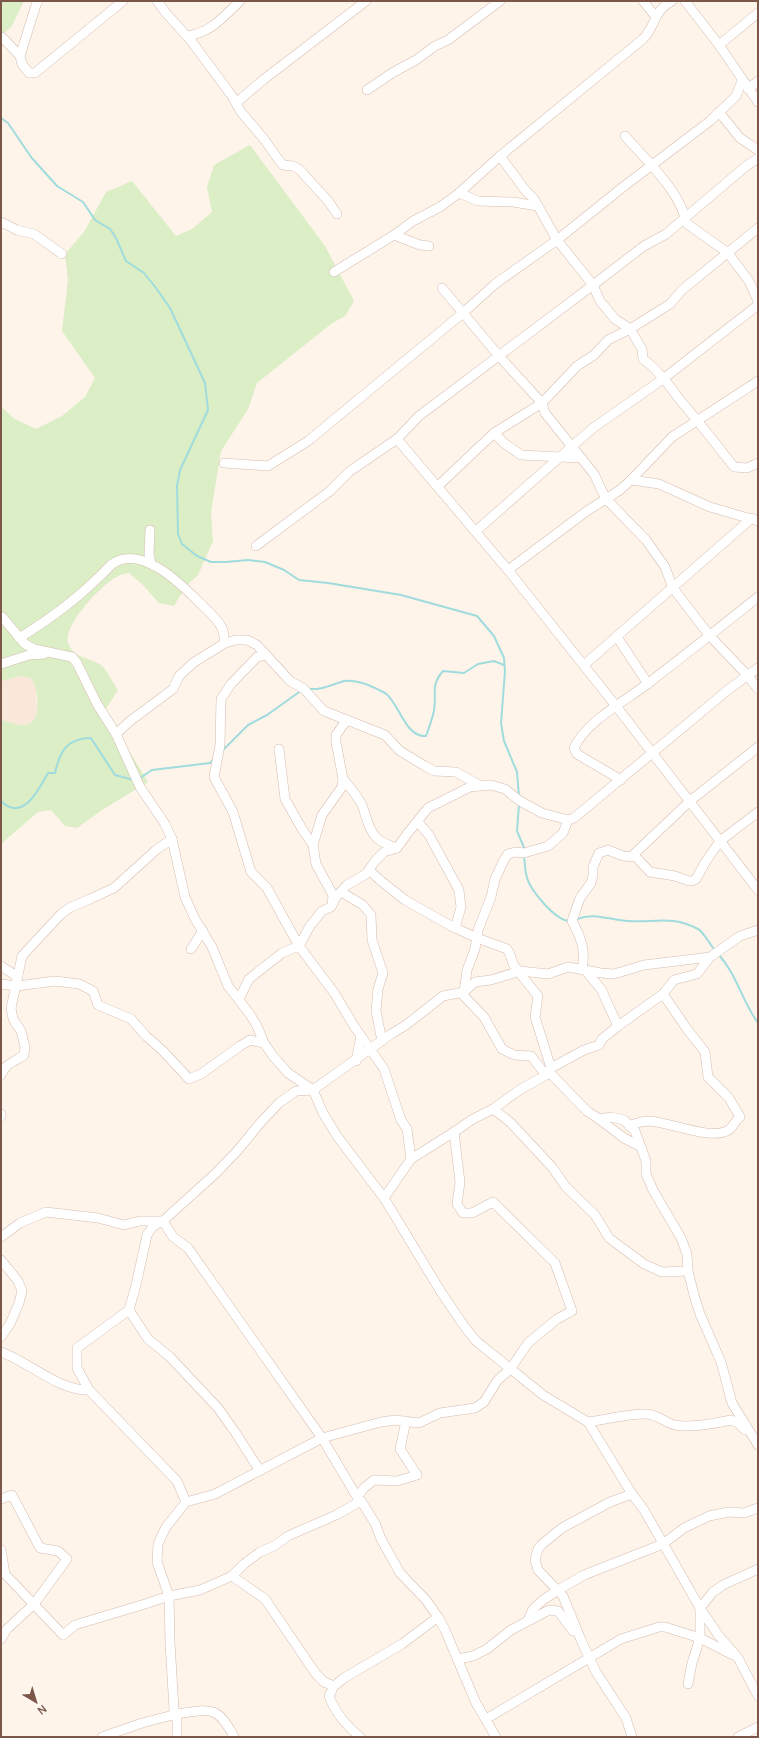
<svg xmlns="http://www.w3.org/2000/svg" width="759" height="1738" font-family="Manrope,sans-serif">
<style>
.residential{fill:#f9e8da}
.green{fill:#dbeec6}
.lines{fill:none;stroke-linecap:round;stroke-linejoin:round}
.stream{stroke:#a0dbdd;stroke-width:2}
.minor-casing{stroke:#d5bcb0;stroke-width:10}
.minor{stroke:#fff;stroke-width:9}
</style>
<rect width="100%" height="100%" fill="#fef4ea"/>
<polygon class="residential" points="20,676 31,678 36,688 37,713 34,721 27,725 17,725 1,720 1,681"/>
<g class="green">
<polygon points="1,1 24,1 12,26 1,36"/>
<path d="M250,145l75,101 29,55 -9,15 -14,8 -74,59 -9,26 -27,42 -10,61 2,29 -15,34 -12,11 -12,20 -15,-3 -16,-18 -14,-12c-3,1 -6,1 -9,2 -15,6 -58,50 -52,68 6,17 27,15 35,24 6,7 10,16 15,23l-12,19 20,37 22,36 -46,28 -25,18 -12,-2 -14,-16 -13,2 -37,32v-124c8,1 16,6 25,5 14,-2 12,-25 10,-35 0,-4 -3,-8 -5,-12l-11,-2 -19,5v-275l12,12 23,11 26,-13 23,-19 10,-19 -33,-47 6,-51 -3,-26 19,-22 22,-40 26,-11 44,55 16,-7 20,-17 -5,-25 7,-22z"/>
</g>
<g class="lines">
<g class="stream">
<polyline points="1,118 8,123 31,157 57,186 83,202 95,220 110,229 116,238 126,261 144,273 156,288 170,308 205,383 208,410 180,470 177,486 178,534 182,544 197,556 211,562 226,562 248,560 265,562 284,570 299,580 328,583 401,595 477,616 494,636 504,658 505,671 501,723 504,741 517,772 519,796"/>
<path d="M308,689c14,1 23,-4 36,-8 13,-2 30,6 41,12 14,9 20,45 41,43 3,-8 6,-17 8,-25 3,-18 -4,-25 9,-40l21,2 14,-9 16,-3 10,4"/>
<polyline points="223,750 248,725 267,715 302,690"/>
<polyline points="140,778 152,770 210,763 213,760"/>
<path d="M1,801c22,22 38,-12 47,-28h7c5,-22 12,-35 36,-35l24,37 19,5"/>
<polyline points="519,805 517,831 525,850"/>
<path d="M524,856c1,8 1,15 3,22 4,13 28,42 42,43"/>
<path d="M577,919c17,-7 33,1 51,2 27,2 43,-6 70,8 5,2 12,16 17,21"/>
<path d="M719,955c18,20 23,46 39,68"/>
</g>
<g class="minor-casing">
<g id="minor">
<polyline points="157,1 166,13 192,42 232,96 241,112 264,139 278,159 283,165 293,166 300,170 329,202 337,214"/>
<polyline points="643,1 656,17"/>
<polyline points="685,1 719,45 758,102"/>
<path d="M187,36c25,-4 35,-18 53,-35"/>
<polyline points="2,37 20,56 22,64 29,73 35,73 123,1"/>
<polyline points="719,45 758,13"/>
<polyline points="20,56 36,5 38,1"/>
<polyline points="748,89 758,81"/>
<polyline points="367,90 392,73 416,60 435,46 448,40 500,1"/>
<polyline points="236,103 263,80 366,1"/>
<polyline points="719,112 740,138 758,150"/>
<path d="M625,136c20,23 57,57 61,87l42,30 21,28 9,20"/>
<polyline points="500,156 525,190 534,199 557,240 593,285 644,246 666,234 745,167 758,158"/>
<polyline points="459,193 478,201 513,202 538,206"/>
<polyline points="1,222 17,230 34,234 62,254"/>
<polyline points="394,235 420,245 429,246"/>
<path d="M334,272l60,-37 19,-14 27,-14 19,-14 41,-37 143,-117c14,-15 10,-28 29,-38"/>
<polyline points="442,288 499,356 542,403 545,413 594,474 606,499 646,540 665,567 673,588 709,635 748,676 758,689"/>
<polyline points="494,433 542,403 577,366 594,355 608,340 630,329 670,304 682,290 758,228"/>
<polyline points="397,439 508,570 616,706 758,890"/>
<polyline points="224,463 268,466 308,441 463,313 495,284 557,240 623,187 710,121 736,96 742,81"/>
<polyline points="631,480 659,484 710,507 758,521"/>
<polyline points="438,486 494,433 504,443 521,455 581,458"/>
<polyline points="150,530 149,554 151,564"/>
<polyline points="476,531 593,428 663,379 758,305"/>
<path d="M256,546l74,-55 20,-20 47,-32 22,-23 174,-131 7,16 15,18 15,10 12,20 1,10c15,11 26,26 37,41 19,22 36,44 54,67l13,1 11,-5"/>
<polyline points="508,570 587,511 620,490 631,480 672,437 758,381"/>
<polyline points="2,617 25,644 34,649 67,656 72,657 77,663 97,704 116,734 140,787 165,824 172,839 185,897 195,919 212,947 228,986 249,1013 257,1026 264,1043 273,1056 288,1073 313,1090 323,1113 337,1136 384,1198 441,1292 464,1326 476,1341 543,1395 588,1422 632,1494 644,1510 700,1608 719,1636 738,1658 758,1696"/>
<polyline points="617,637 648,684"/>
<path d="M19,638c36,-22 63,-43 93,-74 29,-20 68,19 88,39 7,7 17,15 22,25 2,5 2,10 3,15"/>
<polyline points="266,655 257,657 231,684 221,699 220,745 214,777 233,812 251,872 267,888 299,946 335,994 354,1026 384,1069 401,1120 407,1129 411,1159"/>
<polyline points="1,664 29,655 44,654"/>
<polyline points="584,665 752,518"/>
<polyline points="116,734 130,721 173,689 179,676 193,663 225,643 236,640 247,640 257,645 290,681 304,689 324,711 385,735 400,751 425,766 434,771 456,772 479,785"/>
<polyline points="279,749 285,799 302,829 313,845"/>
<path d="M343,779c7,8 14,16 19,26 2,3 2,8 4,12 6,20 12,25 31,31"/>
<path d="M621,780l-44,-26 -3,-6c13,-28 52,-47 76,-66 36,-28 72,-56 108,-85"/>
<polyline points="418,822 429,835 459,890 461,907 455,928"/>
<polyline points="632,856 690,801 758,747"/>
<path d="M369,870l12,11 24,19 46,26 26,12 30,11c7,9 2,15 13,22"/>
<polyline points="341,892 363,905 371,915 372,940 383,973 378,989 376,1011 382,1041"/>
<polyline points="332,905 333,895 316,864 313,845 322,815 342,787 343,779 336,742 336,735 346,721"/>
<polyline points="191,949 203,931"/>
<polyline points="1,966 18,977"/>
<path d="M582,969c4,-18 -1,-32 -10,-48l8,-23 11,-15 2,-8v-8l6,-14 9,-3 15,6 13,1 14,15 25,4 14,5h3l4,-2 10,-18 14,-20 38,-29"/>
<polyline points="585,970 601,989 618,1026"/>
<polyline points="518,971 538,996 535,1017 551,1068"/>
<polyline points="1,984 17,986 55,981 79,984 93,991 98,1005 131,1019 146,1036 163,1051 189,1079 201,1074 240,1046 250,1040 264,1043"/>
<polyline points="464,992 467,970 475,949 478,930 491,897 495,879 504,860 508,854 516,852 524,853 548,846 563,833 568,820"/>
<polyline points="461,993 484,1017 502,1049 514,1055 531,1056 546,1075"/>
<polyline points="239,999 249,979 282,953 299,946 310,926 322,911 331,907 336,897 347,885 366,874 375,861 384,852 397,848 407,834 428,808 470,787 491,785 505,789 520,801 542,813 568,820 574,818 729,689 758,668"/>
<polyline points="356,1061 361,1036"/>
<polyline points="549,1072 587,1111 599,1119 611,1117 624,1120 635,1131 646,1161 646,1174 653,1190 681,1238 687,1254 688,1271 694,1295 700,1314 721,1362 732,1403 758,1445"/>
<path d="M1,1075c5,-12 13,-13 23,-20l1,-8 -4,-16 -8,-12 -2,-11 11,-52 39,-42 10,-7 19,-8 24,-11 42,-38 16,-11"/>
<polyline points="493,1109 510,1122 552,1167 566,1187 595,1215 609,1238 644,1264 662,1272 688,1271"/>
<polyline points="1,1114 1,1116"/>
<polyline points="599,1119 624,1138 641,1147"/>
<path d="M629,1126c7,-3 13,-5 21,-5 19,1 64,21 80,8 3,-3 6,-9 10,-12l-11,-19 -21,-21 -3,-25 -18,-23 -24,-35"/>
<polyline points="384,1198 411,1159 454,1132 473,1119 493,1109 521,1089 546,1075 549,1072 551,1068 584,1050 599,1045 602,1039 618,1026 663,994 674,980 697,974 710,957"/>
<polyline points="1,1237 20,1223 46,1212 98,1218 124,1225 140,1221 163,1221 173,1237 188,1248 322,1438 357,1497 361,1501 375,1523 381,1539 400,1573 426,1600 438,1617 445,1630 476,1703 496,1737"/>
<polyline points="1,1260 18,1281 22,1291 19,1303 10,1324 1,1337"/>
<polyline points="129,1310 148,1339 170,1357 218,1408 235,1432 260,1471"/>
<path d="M1,1352c28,10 58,39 88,38l-12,-22v-20l52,-38 7,-25 11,-50 6,-9 10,-5 53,-48 22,-23 23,-28 18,-19 17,-12 17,-1 78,-56 15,-9 37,-29 21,-4 11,-10 16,-2 29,-9 28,3 20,-7 33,6 13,1 30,-9 66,-8 30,-21 18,-6"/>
<path d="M89,1390l88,91 9,21 -20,25 -8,17 -1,18 12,34 1,46 4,68 3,4c33,-5 41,-9 57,23"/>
<path d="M588,1422c18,-2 41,-9 59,-8 11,1 19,9 28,11 14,3 42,-2 56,-5l7,3 7,7"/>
<polyline points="632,1494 610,1502 562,1528 541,1545 538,1549 535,1560 538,1570 563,1596 581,1640 596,1672 626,1718 632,1737"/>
<polyline points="357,1497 364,1488 374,1480 397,1481 417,1475 400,1449 406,1421"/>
<polyline points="1,1499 12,1495 40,1548 58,1551 67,1559 34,1604 7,1629 1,1639"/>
<polyline points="186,1502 215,1494 322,1438 381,1422 395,1420 419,1423 440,1413 475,1408 484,1402 497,1381 511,1368 528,1343 557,1319 572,1311 555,1263 493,1202 472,1213 463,1213 457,1204 460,1182 454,1132"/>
<polyline points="1,1550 5,1574 63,1635 75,1625 145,1604 169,1596 200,1590 232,1576 244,1564 260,1552 274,1546 288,1536 336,1515 361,1501"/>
<polyline points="232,1576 265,1599 316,1674 324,1682 334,1686"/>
<polyline points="528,1620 533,1609 543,1600 558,1590 584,1575 663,1544 684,1528 709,1516 728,1512 744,1513 758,1508"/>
<polyline points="458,1659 473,1656 487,1649 511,1630 549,1610 558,1611 573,1631"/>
<polyline points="688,1684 692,1663 700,1638 700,1608 713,1592 723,1585 758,1569"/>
<polyline points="486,1719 621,1639 659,1627 665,1627 700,1638 733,1655"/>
<polyline points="102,1737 142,1723 177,1714 177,1737"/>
<path d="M360,1737c-14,-12 -24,-23 -31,-41l5,-10 10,-8 58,-34 36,-27"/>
<polyline points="738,1737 758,1727"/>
</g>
</g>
<use href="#minor" class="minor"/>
</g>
<rect width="759" height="1738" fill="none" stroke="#7c5649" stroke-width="4"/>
<g transform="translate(36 1702) rotate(142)" stroke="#fff8f2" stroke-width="3" paint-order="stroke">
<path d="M0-3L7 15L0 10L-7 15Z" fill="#7c5649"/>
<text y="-6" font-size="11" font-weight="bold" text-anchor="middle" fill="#7c5649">N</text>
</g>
</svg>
